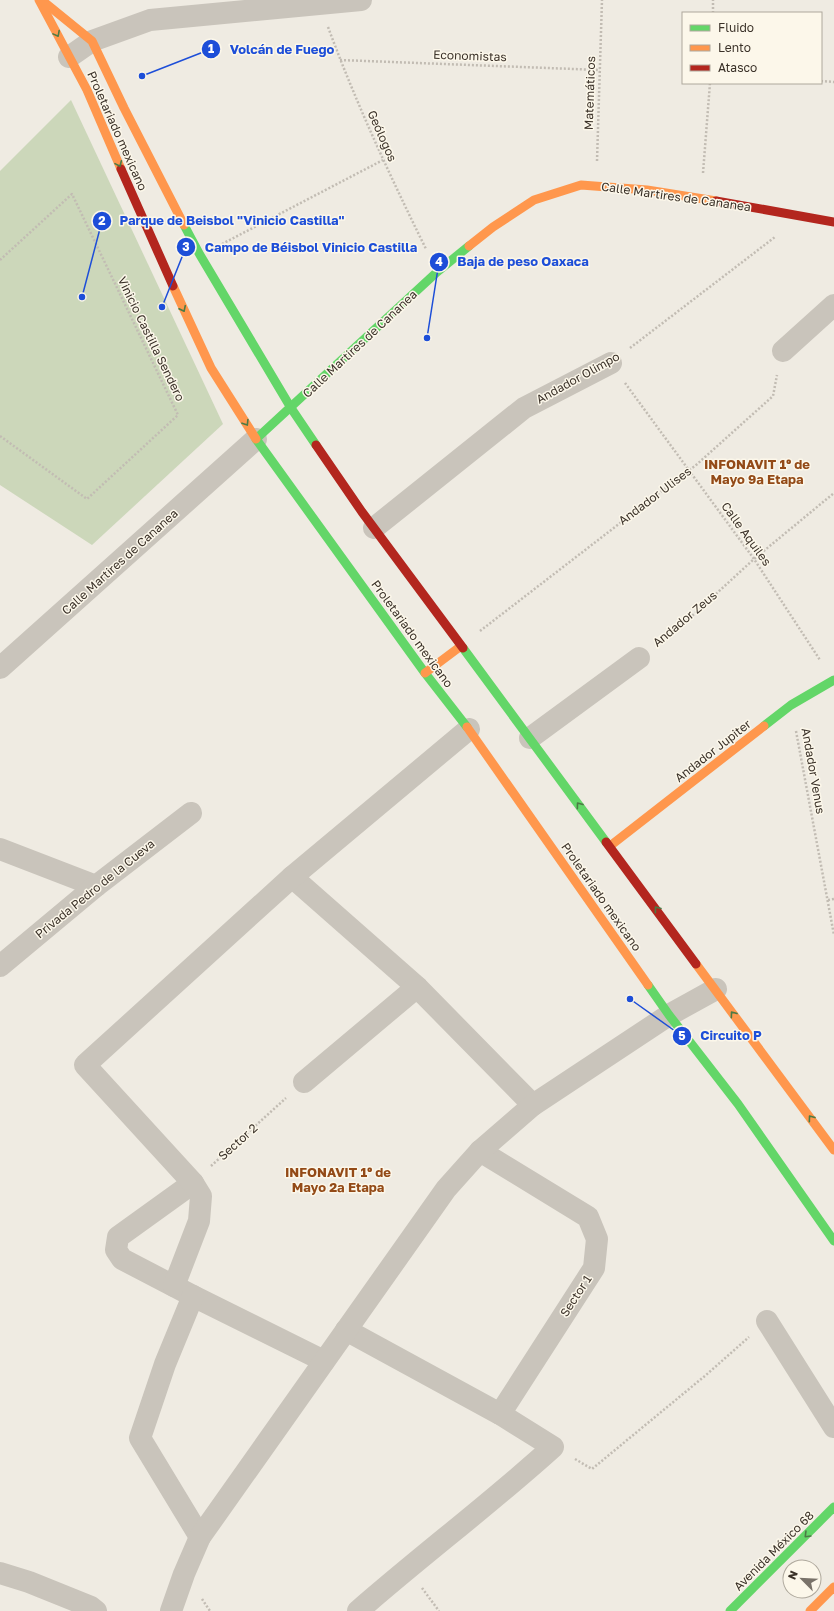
<svg xmlns="http://www.w3.org/2000/svg" width="834" height="1611" font-family="'Golos Text',sans-serif">
<style>
.pitch{fill:#ccd7ba}
.lines{fill:none;stroke-linecap:round;stroke-linejoin:round}
.path{stroke:#c2bcb3;stroke-width:2.5;stroke-dasharray:2 2;stroke-linecap:butt}
.street{stroke:#c9c4bb;stroke-width:22}
.fast{stroke:#63d668;stroke-width:9}
.slow{stroke:#ff974d;stroke-width:9}
.jam{stroke:#b3261e;stroke-width:9}
.oneway{stroke:#4c7b45}
.labels{text-anchor:middle;stroke-width:3;stroke-linejoin:round;paint-order:stroke}
.street-label{font-size:12px;fill:#3a3128;stroke:#fcf7ea}
.neighbourhood-label{font-size:13px;font-weight:bold;fill:#934a17;stroke:#fcf7ea}
.leader{fill:none;stroke:#1d4ed8;stroke-width:1.5}
.callout-dot{fill:#1d4ed8;stroke:#fcf7ea;stroke-width:1.5}
.mark-label{font-size:12px;text-anchor:middle;font-weight:bold;fill:#fff}
.callout-label{font-size:13px;text-anchor:middle;font-weight:bold;fill:#1d4ed8;stroke:#fcf7ea;stroke-width:3;stroke-linejoin:round;paint-order:stroke}
</style>
<rect width="100%" height="100%" fill="#efebe2"/>
<polygon class="pitch" points="71,100 223,424 92,545 0,485 0,171"/>
<g class="lines">
<g class="path">
<polyline points="713,13 713,0"/>
<path d="M328,27c28,76 62,149 98,222"/>
<polyline points="340,60 600,70"/>
<polyline points="821,81 834,82"/>
<polyline points="597,161 602,0"/>
<polyline points="703,173 710,83"/>
<polyline points="222,244 383,160"/>
<polyline points="0,260 72,194 178,415 87,499 0,436"/>
<polyline points="630,348 775,237"/>
<polyline points="625,383 754,559 820,660"/>
<polyline points="480,631 689,470 695,466 773,396 777,375"/>
<polyline points="658,643 680,627 754,559 834,493"/>
<polyline points="796,731 834,935"/>
<polyline points="828,900 834,899"/>
<polyline points="211,1166 286,1098"/>
<polyline points="575,1459 592,1469 706,1375 749,1337"/>
<polyline points="422,1588 439,1611"/>
<polyline points="202,1599 210,1611"/>
</g>
<g class="street">
<polyline points="69,57 92,41 150,20 361,0"/>
<polyline points="783,351 834,305"/>
<polyline points="374,528 524,408 611,363"/>
<polyline points="0,668 256,439"/>
<polyline points="530,738 639,658"/>
<polyline points="0,849 96,886"/>
<polyline points="292,877 417,987"/>
<polyline points="0,966 96,886 191,813"/>
<polyline points="304,1082 417,987 533,1105"/>
<polyline points="480,1151 588,1217 597,1239 594,1268 500,1414"/>
<polyline points="193,1183 118,1237 116,1250 122,1259 193,1296 324,1361"/>
<polyline points="174,1286 199,1221 201,1196 193,1183 85,1065 292,877 469,729"/>
<polyline points="193,1296 165,1364 140,1438 200,1537"/>
<polyline points="767,1321 834,1427"/>
<path d="M346,1330l154,84 53,33c-63,57 -131,108 -195,164"/>
<polyline points="0,1573 29,1582 91,1607 96,1611"/>
<polyline points="171,1611 184,1574 200,1537 446,1189 480,1151 533,1105 669,1015 716,989"/>
</g>
<g class="fast">
<polyline points="184,225 200,255 291,408 316,445"/>
<polyline points="256,439 425,673 467,727"/>
<polyline points="256,439 437,272 469,246"/>
<polyline points="463,648 606,842"/>
<polyline points="764,726 791,705 834,680"/>
<polyline points="648,985 669,1015 738,1104 834,1241"/>
<polyline points="730,1611 834,1507"/>
</g>
<g class="slow">
<polyline points="39,0 87,90 121,169"/>
<polyline points="44,2 92,41 124,108 184,225"/>
<polyline points="469,246 493,227 534,200 581,185 647,190 716,201"/>
<polyline points="173,286 211,368 256,439"/>
<polyline points="425,673 461,646"/>
<polyline points="467,727 648,985"/>
<polyline points="610,846 764,726"/>
<polyline points="696,964 834,1150"/>
<polyline points="810,1611 834,1587"/>
</g>
<g class="jam">
<polyline points="121,169 173,286"/>
<polyline points="716,201 834,222"/>
<polyline points="316,445 362,512 463,648"/>
<polyline points="606,842 696,964"/>
</g>
</g>
<defs><path id="oneway-chevron" d="M-2-3.5L2.5 0L-2 3.5" fill="none" stroke-width="1.6" stroke-linecap="round" stroke-linejoin="round"/></defs>
<g class="oneway">
<use href="#oneway-chevron" transform="translate(57 34) rotate(62)"/>
<use href="#oneway-chevron" transform="translate(119 164) rotate(66)"/>
<use href="#oneway-chevron" transform="translate(183 309) rotate(64)"/>
<use href="#oneway-chevron" transform="translate(246 423) rotate(58)"/>
<use href="#oneway-chevron" transform="translate(579 805) rotate(-126)"/>
<use href="#oneway-chevron" transform="translate(657 909) rotate(-127)"/>
<use href="#oneway-chevron" transform="translate(733 1014) rotate(-126)"/>
<use href="#oneway-chevron" transform="translate(811 1118) rotate(-126)"/>
<use href="#oneway-chevron" transform="translate(807 1535) rotate(135)"/>
</g>
<g class="labels">
<g class="street-label">
<text transform="translate(470 56) rotate(2)" y="4">Economistas</text>
<text transform="translate(590 93) rotate(-88)" y="4">Matemáticos</text>
<text transform="translate(117 131) rotate(66)" y="4">Proletariado mexicano</text>
<text transform="translate(382 136) rotate(66)" y="4">Geólogos</text>
<text transform="translate(676 197) rotate(8)" y="4">Calle Martires de Cananea</text>
<text transform="translate(151 339) rotate(64)" y="4">Vinicio Castilla Sendero</text>
<text transform="translate(360 344) rotate(-43)" y="4">Calle Martires de Cananea</text>
<text transform="translate(578 378) rotate(-29)" y="4">Andador Olimpo</text>
<text transform="translate(655 496) rotate(-37)" y="4">Andador Ulises</text>
<text transform="translate(746 534) rotate(54)" y="4">Calle Aquiles</text>
<text transform="translate(120 562) rotate(-42)" y="4">Calle Martires de Cananea</text>
<text transform="translate(685 619) rotate(-40)" y="4">Andador Zeus</text>
<text transform="translate(412 634) rotate(54)" y="4">Proletariado mexicano</text>
<text transform="translate(713 751) rotate(-38)" y="4">Andador Jupiter</text>
<text transform="translate(813 771) rotate(80)" y="4">Andador Venus</text>
<text transform="translate(95 889) rotate(-39)" y="4">Privada Pedro de la Cueva</text>
<text transform="translate(601 897) rotate(55)" y="4">Proletariado mexicano</text>
<text transform="translate(238 1142) rotate(-42)" y="4">Sector 2</text>
<text transform="translate(576 1296) rotate(-57)" y="4">Sector 1</text>
<text transform="translate(774 1551) rotate(-45)" y="4">Avenida México 68</text>
</g>
<g class="neighbourhood-label">
<text x="757" y="469">INFONAVIT 1º de<tspan x="757" dy="15">Mayo 9ª Etapa</tspan></text>
<text x="338" y="1177">INFONAVIT 1º de<tspan x="338" dy="15">Mayo 2ª Etapa</tspan></text>
</g>
</g>
<path class="leader" d="M142 76L211 49M82 297L102 221M162 307L186 247M427 338L439 262M630 999L682 1036"/>
<g class="callout-dot">
<circle cx="142" cy="76" r="4"/>
<circle cx="82" cy="297" r="4"/>
<circle cx="162" cy="307" r="4"/>
<circle cx="427" cy="338" r="4"/>
<circle cx="630" cy="999" r="4"/>
<circle cx="211" cy="49" r="10"/>
<circle cx="102" cy="221" r="10"/>
<circle cx="186" cy="247" r="10"/>
<circle cx="439" cy="262" r="10"/>
<circle cx="682" cy="1036" r="10"/>
</g>
<g class="mark-label">
<text x="211" y="53">1</text>
<text x="102" y="225">2</text>
<text x="186" y="251">3</text>
<text x="439" y="266">4</text>
<text x="682" y="1040">5</text>
</g>
<g class="callout-label">
<text x="282" y="54">Volcán de Fuego</text>
<text x="232" y="225">Parque de Beisbol "Vinicio Castilla"</text>
<text x="311" y="252">Campo de Béisbol Vinicio Castilla</text>
<text x="523" y="266">Baja de peso Oaxaca</text>
<text x="731" y="1040">Circuito P</text>
</g>
<rect x="682" y="12" width="140" height="72" fill="#fcf7ea" stroke="#aea89c"/>
<rect x="690" y="25" width="20" height="6" fill="#63d668" stroke="#aea89c"/>
<text x="718" y="32" font-size="12" fill="#3a3128">Fluido</text>
<rect x="690" y="45" width="20" height="6" fill="#ff974d" stroke="#aea89c"/>
<text x="718" y="52" font-size="12" fill="#3a3128">Lento</text>
<rect x="690" y="65" width="20" height="6" fill="#b3261e" stroke="#aea89c"/>
<text x="718" y="72" font-size="12" fill="#3a3128">Atasco</text>
<g transform="translate(802 1579) rotate(294)"><circle r="19" fill="#fcf7ea" stroke="#aea89c"/>
<path d="M0-3L7 15L0 10L-7 15Z" fill="#797269"/>
<text y="-6" font-size="11" font-weight="bold" text-anchor="middle" fill="#3a3128">N</text>
</g>
</svg>
